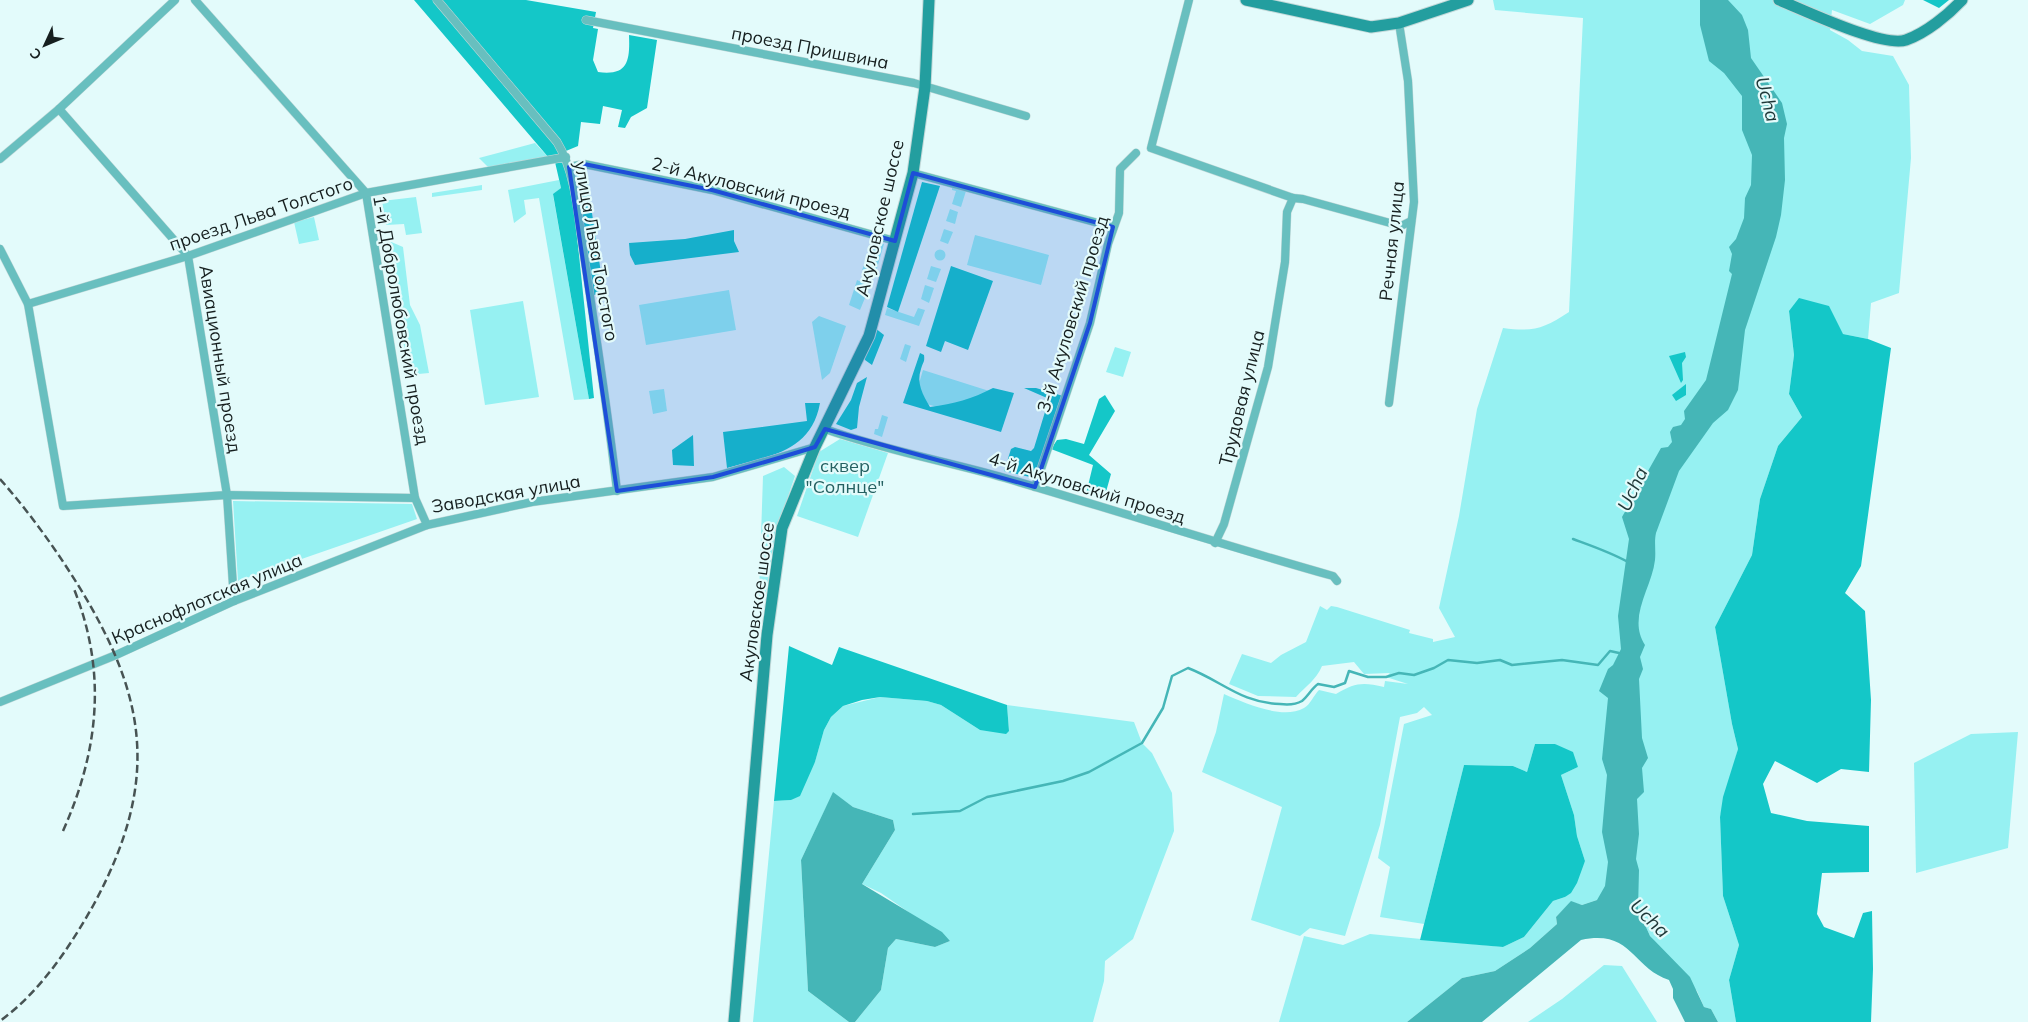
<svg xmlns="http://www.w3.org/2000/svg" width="2028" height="1022" font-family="Mulish,sans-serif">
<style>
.green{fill:#96f1f2}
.forest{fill:#14c7c8}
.water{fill:#45b6b7}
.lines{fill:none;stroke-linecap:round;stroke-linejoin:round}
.stream{stroke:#45b6b7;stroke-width:2.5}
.street-casing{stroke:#c2d8d8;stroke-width:9}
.secondary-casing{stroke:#c2d8d8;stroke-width:13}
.street{stroke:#68bfbf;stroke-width:8}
.secondary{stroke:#239e9f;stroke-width:11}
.rail{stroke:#475353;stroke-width:2.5;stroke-dasharray:8 4;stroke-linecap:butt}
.marked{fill:#1d4ed8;fill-opacity:0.2;stroke:#1d4ed8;stroke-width:4;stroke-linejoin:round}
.labels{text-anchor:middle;stroke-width:4.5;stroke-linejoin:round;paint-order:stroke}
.street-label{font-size:18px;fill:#161f1f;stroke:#e3fbfb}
.park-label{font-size:18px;fill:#246162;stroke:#e3fbfb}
.water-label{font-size:19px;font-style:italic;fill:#1f3838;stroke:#e3fbfb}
</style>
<rect width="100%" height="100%" fill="#e3fbfb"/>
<g class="green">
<path d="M1493,0h412l-2,5 -33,19 -38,-14 -2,20 18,10 14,11 31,5 16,29 2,73 -12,135 -28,10 -3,36 -25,-5 -54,-23 5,44 -5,39 13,23 -24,29 -18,53 -8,56 -37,72 17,97 6,25 -18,68 3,79 16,49 -10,35 7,42h-18l-7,-13 -7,-2 -7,-16 -47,-55 -12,-27 -41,-9 -15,5 -11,-3 -15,15 1,7 -27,24 -35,23 -33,7 -55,44h-128l25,-86 39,9 27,-11 133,13 21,-10 29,-36 12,-4 20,-36 -8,-25 -3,-21 -13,-40 17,-8 -23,-23h-20l-8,28 -14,-6 -49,-1 -40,159 -44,-7 10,-50 -12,-9 26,-134 28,-9 -8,-8 -7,6 -17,4 -20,108 -35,111 -35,-8 -10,8 -49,-16 31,-113 -80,-35 14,-40 8,-38c21,9 58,26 80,14 6,-3 10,-13 15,-18l17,4c19,-11 26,-12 48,-7l1,-6 23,3 -22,-7 4,-4 -26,1 -10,-12 -32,4c-6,14 -16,20 -26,31l-38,-1 -29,-12 13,-30 29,9 10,-8 25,-13 14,-36 7,4 4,-4 6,1 73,23 -1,3 24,6v3l22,-5 -16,-29 20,-92 18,-107 26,-81c30,4 40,1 66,-16l14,-294 -88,-8z"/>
<polygon points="535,143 549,158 490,169 479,158"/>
<polygon points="559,180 561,188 553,195 589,399 574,400 539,198 524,200 526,214 514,223 508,190"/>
<polygon points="482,185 482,190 432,197 432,193"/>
<polygon points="952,187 966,191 961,207 952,204 956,191 952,190"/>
<polygon points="416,197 422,233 406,235 404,224 386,225 382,201"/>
<polygon points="950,209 958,212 955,224 946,221"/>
<polygon points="314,217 319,240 299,244 294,222"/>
<polygon points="944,229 953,232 948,244 940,241"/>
<polygon points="975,235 1049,255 1041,285 967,265"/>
<polygon points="389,241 403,247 410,305 420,325 429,373 408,375"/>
<polygon points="874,241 884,244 875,275 862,270"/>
<circle cx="940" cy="255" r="5.5"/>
<polygon points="931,266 941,269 936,282 927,279"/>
<polygon points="857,280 870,286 860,310 849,305"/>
<polygon points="925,285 934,288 929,303 921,299"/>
<polygon points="729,290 736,330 646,345 639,305"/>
<polygon points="523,301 539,397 485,405 470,310"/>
<polygon points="887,308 914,317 918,308 925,310 919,326 885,315"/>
<polygon points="819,316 846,326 830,373 822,380 812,322"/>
<polygon points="905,344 911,346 906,362 900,359"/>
<polygon points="1115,347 1131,352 1123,377 1106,372"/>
<polygon points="923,370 1005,396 996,425 914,400"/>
<polygon points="664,389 667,411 653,414 649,391"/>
<polygon points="882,415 888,417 882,437 874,434 875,429 878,429"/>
<polygon points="840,439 888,453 858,537 797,516 819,452"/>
<polygon points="784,467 795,476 777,529 765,597 759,596 763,476"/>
<polygon points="233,501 412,504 417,519 238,581"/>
<polygon points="880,697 927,701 941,705 980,730 1009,731 1007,705 1134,722 1142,743 1152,753 1172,793 1174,831 1133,939 1105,961 1104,981 1093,1022 855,1022 881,990 888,948 896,939 935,947 950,941 881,893 862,884 895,830 893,820 853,807 833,793 801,860 808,991 849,1022 753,1022 774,801 791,800 815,762 824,730 831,717 843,706"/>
<polygon points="2018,732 2008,848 1916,873 1914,763 1971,734"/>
<polygon points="1604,965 1622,966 1657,1022 1528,1022 1562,999"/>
</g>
<g class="forest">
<path d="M414,0h112l70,12 -3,16 5,1 -5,31 5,12c30,4 32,-11 31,-37l28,5 -10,68 -16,9 -6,11 -7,-1 4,-17 -19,-4 -3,18 -19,-2 -3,24 -29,12z"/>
<polygon points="1923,0 1949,0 1939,8"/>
<polygon points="555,162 570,163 571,177 586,173 604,293 590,296 572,188 594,398 589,399 553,194 561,188"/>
<polygon points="922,182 940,186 898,312 887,307"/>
<polygon points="734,230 734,241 739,252 635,265 630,255 629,243 685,239"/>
<polygon points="951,266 993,281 968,350 945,341 941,352 926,346"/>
<polygon points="1799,298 1829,306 1843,334 1868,339 1891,348 1861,566 1845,593 1865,611 1871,700 1869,772 1841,769 1817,783 1775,761 1763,784 1771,813 1807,821 1869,826 1869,872 1822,873 1817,914 1824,927 1854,938 1863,913 1872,911 1873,969 1871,1022 1736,1022 1729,980 1739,945 1723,896 1720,817 1723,797 1738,749 1732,724 1715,627 1752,555 1760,499 1778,446 1802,417 1789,394 1794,355 1789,311"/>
<polygon points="875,328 884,335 872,365 865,360 864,355"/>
<polygon points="1685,352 1686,357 1682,363 1683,380 1681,383 1669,356"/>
<path d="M920,353l4,2c1,7 -1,7 -3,14 -5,14 2,26 9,38 24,-3 42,-8 63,-19l21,5 -13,39 -98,-29z"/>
<polygon points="867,377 859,407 857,428 851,430 836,424 851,400 857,383"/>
<polygon points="1686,384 1686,395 1676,401 1672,395"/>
<polygon points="1024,388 1036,388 1063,396 1037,471 1030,477 1004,471 1011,449 1015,447 1031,451 1034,448 1048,402 1047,398"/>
<polygon points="1105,395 1115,411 1089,455 1111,474 1104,499 1086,494 1093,465 1051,449 1057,440 1066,439 1084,444 1099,399"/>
<path d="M805,403h15c-9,50 -52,53 -93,65l-4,-36 84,-11z"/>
<polygon points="693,435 694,466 673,465 672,450"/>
<polygon points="789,646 832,665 839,647 1007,705 1009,731 1006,734 980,730 941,705 927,701 880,697 862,700 843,706 831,717 824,730 815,762 800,796 791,800 774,801"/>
<polygon points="1535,744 1555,744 1573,752 1578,767 1561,775 1574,815 1577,836 1585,861 1577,883 1571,893 1565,897 1553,901 1524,937 1503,947 1420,940 1464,765 1513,766 1527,772"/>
</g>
<g class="water">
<path d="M1700,0h28l14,15 6,15 3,28 31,45 5,21 -3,14 1,42 -4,35 -5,22 -31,93 -7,60 -10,20 -15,13 -34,48 -23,62c-2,9 0,17 -1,27 -3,28 -28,57 -10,85l-5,12 3,12 -4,10 3,59 6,20 -6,10 2,24 -7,7 2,35 -3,25 3,11 -1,39 12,27 40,41 14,30 7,2 7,13h-33l-12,-24v-9l-4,-9c-37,-12 -37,-51 -88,-40l-99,82h-75l55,-44 33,-7 35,-23 27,-24 -1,-7 15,-16 11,4 15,-5 8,-14 3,-24 -6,-30 5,-57 -5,-16 6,-61 -9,-7 9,-22 5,-4 8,-16 -3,-33 11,-77 -7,-22 39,-69 7,-1 4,-5 -2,-10 3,-5 8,-2 4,-6 -1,-8 22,-31 26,-106 -3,-3 3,-17 -3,-7 7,-8 8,-21 1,-20 6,-13 1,-30 -10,-25v-34l-18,-23 -15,-12 -9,-36z"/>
<polygon points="833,792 853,807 893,820 895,830 862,884 942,932 950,941 935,947 896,939 888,948 881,990 855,1022 849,1022 808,991 801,860"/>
</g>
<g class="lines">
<g class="stream">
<path d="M1573,539c19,7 37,13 55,23"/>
<path d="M913,814l47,-3 27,-14 76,-16 26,-9 53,-29 21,-35 9,-32 16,-8c34,13 53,35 92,36 8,1 15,1 22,-3 6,-5 10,-13 16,-17l16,3 11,-4 4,-12 19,6h18l13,-4 15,2 20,-7 14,-8 29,3 23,-3 12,5 50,-5 36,5 12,-14 9,2"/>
</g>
<g class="street-casing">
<g id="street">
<polyline points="195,0 366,193 415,498"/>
<path d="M437,0l120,142c20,33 21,76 27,114 12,78 24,156 33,235"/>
<polyline points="1189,0 1151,148 1293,198 1303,199 1401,226 1411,221"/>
<polyline points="586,20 914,83 1026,116"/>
<polyline points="59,109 188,256 227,495 234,601"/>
<polyline points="0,159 59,109 175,0"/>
<polyline points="569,167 584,164 712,190 895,241"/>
<polyline points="913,173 1113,227"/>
<polyline points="0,249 28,304 63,506 227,495 415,498 427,525"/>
<polyline points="28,304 188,256 366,193 566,157"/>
<polyline points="1389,403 1414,202 1408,81 1399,23"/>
<path d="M825,429c59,21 120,32 180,49 110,32 218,67 328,98l4,5"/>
<polyline points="1035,487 1090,323 1108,244 1119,213 1120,169 1136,153"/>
<polyline points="1215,543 1224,524 1268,367 1285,262 1287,212 1293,198"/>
<polyline points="0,702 116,655 234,601 427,525 532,502 713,477 815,447"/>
</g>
</g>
<g class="secondary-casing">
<g id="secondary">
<polyline points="1246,0 1371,27 1399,23 1468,0"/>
<path d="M1779,0c25,10 104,48 127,40 20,-7 42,-25 56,-40"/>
<polyline points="734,1022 767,635 782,528 815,447 869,336 875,314 913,173 925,87 929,0"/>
</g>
</g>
<use href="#street" class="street"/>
<use href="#secondary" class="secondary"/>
<g class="rail">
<path d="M0,479c29,33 55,69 78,106 71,115 81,198 16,319 -24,43 -54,88 -94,117"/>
<path d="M63,831c36,-81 44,-159 11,-242"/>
</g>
</g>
<path class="marked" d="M584,164l128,26 183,51 18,-68 200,54 -23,96 -55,164 -210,-58 -10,18 -33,10 -69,20 -96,14 -48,-324z"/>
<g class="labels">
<g class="street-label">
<text transform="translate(810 48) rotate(11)" y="6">проезд Пришвина</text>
<text transform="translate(751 188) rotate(14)" y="6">2-й Акуловский проезд</text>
<text transform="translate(261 214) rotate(-19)" y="6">проезд Льва Толстого</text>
<text transform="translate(880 218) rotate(-77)" y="6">Акуловское шоссе</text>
<text transform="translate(1392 241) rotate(-84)" y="6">Речная улица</text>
<text transform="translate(596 251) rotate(80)" y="6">улица Льва Толстого</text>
<text transform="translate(1073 314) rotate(-73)" y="6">3-й Акуловский проезд</text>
<text transform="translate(401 320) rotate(80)" y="6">1-й Добролюбовский проезд</text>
<text transform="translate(220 359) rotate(81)" y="6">Авиационный проезд</text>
<text transform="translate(1242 398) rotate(-76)" y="6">Трудовая улица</text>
<text transform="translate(1087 488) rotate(17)" y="6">4-й Акуловский проезд</text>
<text transform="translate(506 494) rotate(-10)" y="6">Заводская улица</text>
<text transform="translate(207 599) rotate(-23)" y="6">Краснофлотская улица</text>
<text transform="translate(757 602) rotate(-82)" y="6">Акуловское шоссе</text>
</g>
<g class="park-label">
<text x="845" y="472">сквер<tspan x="845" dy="21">"Солнце"</tspan></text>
</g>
<g class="water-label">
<text transform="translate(1768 99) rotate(75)" y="7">Ucha</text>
<text transform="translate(1632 489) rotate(-65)" y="7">Ucha</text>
<text transform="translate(1650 918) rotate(44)" y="7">Ucha</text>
</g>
</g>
<g transform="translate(45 45) rotate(226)" stroke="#e3fbfb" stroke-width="4" paint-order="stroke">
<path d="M0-4L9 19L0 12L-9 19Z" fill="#161f1f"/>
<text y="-8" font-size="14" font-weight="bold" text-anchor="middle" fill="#161f1f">С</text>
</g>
</svg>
